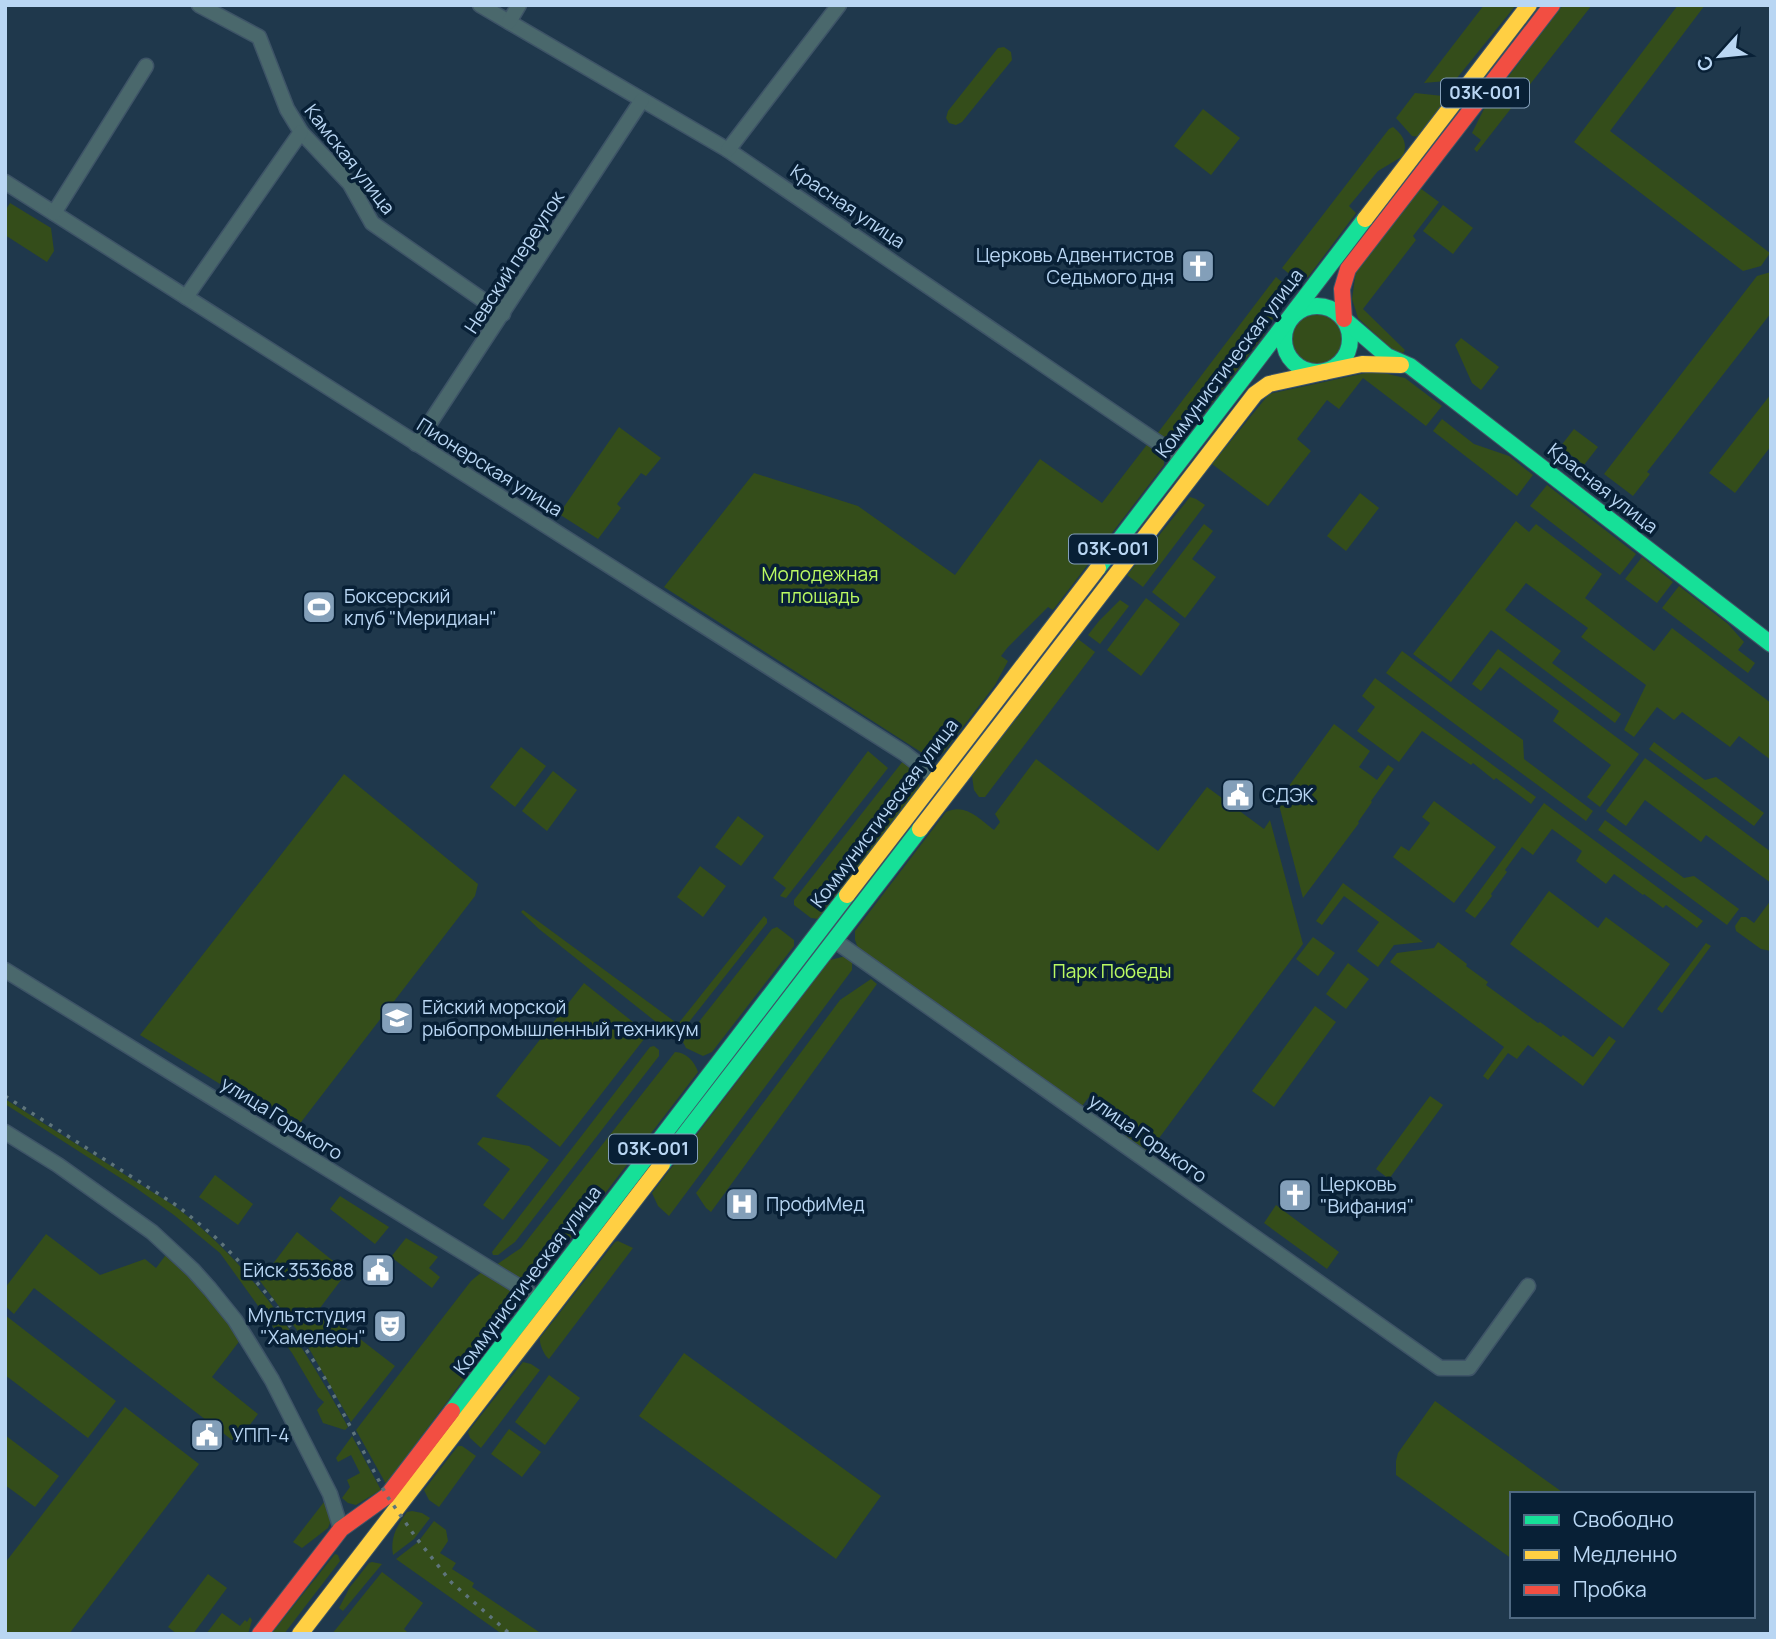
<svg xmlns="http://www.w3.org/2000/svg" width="1776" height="1639" font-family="Manrope,sans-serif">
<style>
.green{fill:#344d1a}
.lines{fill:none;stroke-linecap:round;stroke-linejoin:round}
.street-casing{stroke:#3e5467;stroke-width:17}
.fast-casing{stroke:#3e5467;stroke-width:18}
.slow-casing{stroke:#3e5467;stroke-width:18}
.jam-casing{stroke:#3e5467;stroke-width:18}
.street{stroke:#4a686c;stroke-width:14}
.fast{stroke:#16e098;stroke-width:16}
.slow{stroke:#ffcf43;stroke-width:16}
.jam{stroke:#f24e42;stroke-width:16}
.rail{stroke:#5e747b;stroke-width:3.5;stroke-dasharray:3.5 7;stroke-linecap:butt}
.labels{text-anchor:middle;stroke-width:7;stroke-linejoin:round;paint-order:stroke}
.shield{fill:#082036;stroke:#849fba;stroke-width:2}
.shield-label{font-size:18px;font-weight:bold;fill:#b9d6f3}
.street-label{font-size:19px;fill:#b9d6f3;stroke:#082036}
.poi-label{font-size:19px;fill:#b9d6f3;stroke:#082036;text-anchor:start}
.park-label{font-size:19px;fill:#baf962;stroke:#082036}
</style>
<rect width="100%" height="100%" fill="#1f384c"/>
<g class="green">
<polygon points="1484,5 1516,5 1457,78 1446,81 1424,83"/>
<polygon points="1563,5 1592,5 1477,152 1474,149 1481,140 1472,133 1485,107"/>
<polygon points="1678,5 1705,5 1610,131 1770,253 1761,266 1743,271 1574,142"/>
<polygon points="1004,47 1011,52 1012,60 962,122 956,125 949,123 946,118 948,111 998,48"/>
<polygon points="1415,93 1443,96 1447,101 1420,137 1412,136 1396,118"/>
<polygon points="1203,109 1240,138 1211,175 1174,146"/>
<path d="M1393,127c10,8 15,16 10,29l-25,15 -29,35 7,7 -48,64c-11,4 -17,-2 -26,-9l107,-139z"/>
<polygon points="1420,188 1439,202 1413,236 1416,240 1363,309 1405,350 1403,353 1393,351 1358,318 1352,299 1356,271"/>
<polygon points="10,203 51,228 54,251 47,262 5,235 5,211"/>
<polygon points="1443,205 1473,228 1453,254 1423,231"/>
<polygon points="1771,272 1771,313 1647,472 1650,474 1633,496 1604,474 1757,276"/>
<path d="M1276,277c0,0 8,7 9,7 9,12 -17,38 -21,51l-81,106 -12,1 -14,-8z"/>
<path d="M1314,311c8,1 14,2 20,8 12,10 14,35 -2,43 -7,4 -20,2 -28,3l-13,-13 -3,-8v-10l17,-20z"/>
<polygon points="1461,338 1499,367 1481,390 1472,383 1455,345"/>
<polygon points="1375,371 1405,378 1442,406 1426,426 1363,378 1339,409 1327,400 1297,439 1311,451 1268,506 1212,464 1269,394"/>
<polygon points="1771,394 1771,446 1735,493 1709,473"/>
<polygon points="1442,419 1474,444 1509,456 1533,475 1517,496 1433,431"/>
<polygon points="619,427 661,458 646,476 641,473 617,504 621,508 598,539 559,514"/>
<polygon points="1574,429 1598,447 1584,465 1560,447"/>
<polygon points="1149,442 1164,454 1164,465 1053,610 1048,607 1008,647 1001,656 1008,661 995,685 943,753 933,756 924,754 664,587 754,473 858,506 955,575 1040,459 1102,503"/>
<polygon points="1547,485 1636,554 1620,575 1530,506"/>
<polygon points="1360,493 1379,508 1346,551 1327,536"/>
<polygon points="1190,497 1196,499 1205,505 1143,587 1127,575"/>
<polygon points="1516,521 1529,532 1536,524 1602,574 1585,598 1654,651 1672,628 1771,703 1771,760 1739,736 1730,747 1682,712 1674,720 1657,707 1634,737 1624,730 1646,685 1581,637 1588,628 1526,583 1505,610 1561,651 1552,663 1621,714 1615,723 1491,630 1451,682 1413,654"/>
<polygon points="1204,524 1213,531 1192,559 1216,577 1185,618 1152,592"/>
<polygon points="1642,557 1673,582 1657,603 1625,579"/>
<polygon points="1679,586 1728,624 1744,642 1738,650 1755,663 1748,673 1662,608"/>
<polygon points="1146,598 1180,624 1141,676 1107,650"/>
<polygon points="1120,600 1129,606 1100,644 1088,635 1099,621"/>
<polygon points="1078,639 1095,652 985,797 979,797 974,790 972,776"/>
<polygon points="1498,649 1639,754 1600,807 1587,797 1611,765 1553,721 1559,711 1500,667 1481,691 1472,684"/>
<polygon points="1402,651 1523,740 1524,759 1593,811 1586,821 1386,673"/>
<polygon points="1375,678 1536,797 1531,804 1496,778 1494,780 1473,763 1471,765 1422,731 1399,762 1357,731 1375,707 1362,696"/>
<polygon points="1334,724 1370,751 1359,767 1377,780 1388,765 1394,769 1371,801 1372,802 1358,822 1359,823 1303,898 1278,801"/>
<polygon points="1654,742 1705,780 1716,777 1764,813 1754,826 1649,749"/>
<polygon points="521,747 546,766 515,807 490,787"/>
<polygon points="868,751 888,768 786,898 780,896 786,888 773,878"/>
<polygon points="1645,758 1771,852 1771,883 1706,835 1701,842 1645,800 1626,826 1606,811"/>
<path d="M1036,759l122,92 49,-64 57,42 6,-9 33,124 -155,209 -23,-17 6,-9 -42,-30 -7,9 -224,-158 -3,-8v-9l91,-119c20,-9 33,7 48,18l6,-8 -5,-8z"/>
<path d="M903,761c10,8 15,12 16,26l-100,132 -8,-1 -17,-13v-5z"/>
<polygon points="553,771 577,790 547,831 522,811"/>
<polygon points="344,774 478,884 475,896 295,1130 140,1035"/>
<polygon points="1434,801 1496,847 1454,903 1393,857 1401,846 1409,851 1430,823 1422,817"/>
<polygon points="1544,803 1703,921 1697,928 1666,905 1663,908 1644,894 1643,895 1614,874 1606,884 1576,861 1582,851 1552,829 1533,855 1522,847 1505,870 1507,872 1491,894 1492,896 1475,918 1465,911"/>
<polygon points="738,816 764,836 741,866 715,847"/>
<polygon points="1605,820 1684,878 1694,876 1739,909 1727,925 1598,830"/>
<polygon points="700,866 726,886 703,917 677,897"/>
<polygon points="1343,883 1423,942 1394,945 1378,967 1357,951 1379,922 1344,896 1322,925 1316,921"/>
<polygon points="1549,891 1598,928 1606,917 1670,964 1623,1028 1510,944"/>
<polygon points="1771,900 1771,951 1761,949 1736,931 1735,926 1741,917 1746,917 1754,923"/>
<polygon points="523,910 678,1024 764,916 767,919 767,923 678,1036 675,1037 539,929 521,912"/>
<polygon points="777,927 794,940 794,946 712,1052 703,1056 686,1048 683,1042 772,929"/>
<polygon points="1313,937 1335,953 1318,976 1296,959"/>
<polygon points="1438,942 1467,964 1466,966 1488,982 1486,985 1538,1023 1540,1022 1561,1037 1563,1035 1593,1057 1609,1036 1616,1041 1583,1086 1528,1045 1517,1059 1508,1053 1488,1080 1483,1076 1504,1047 1390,962 1397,953 1434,948"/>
<polygon points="1706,943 1711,946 1662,1013 1657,1009"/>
<polygon points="842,957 845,957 852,962 852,970 669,1216 658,1206 652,1193 830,960"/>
<polygon points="1348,963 1369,979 1346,1009 1326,994"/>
<polygon points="871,979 877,984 711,1212 706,1208 696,1193 840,1000"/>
<polygon points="584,983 648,1034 560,1147 496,1096"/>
<polygon points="1315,1006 1336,1022 1274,1107 1252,1091"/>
<polygon points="654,1046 659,1050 659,1056 515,1242 498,1255 493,1255 492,1252 650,1047"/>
<path d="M675,1052c11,0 20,10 23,20l-161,210 -9,2 -5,-2 -27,-17 25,-17z"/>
<polygon points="1430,1096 1443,1105 1389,1179 1376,1169"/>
<path d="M5,1099l168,106c77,57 130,138 175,222l-3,3 -22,-7 -6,-13 7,-8 -6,-5 -26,-44 -72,-100 -46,-38 -38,-27 -131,-84z"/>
<polygon points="483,1137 529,1146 549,1160 503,1220 483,1205 510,1169 477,1144"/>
<polygon points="215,1175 253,1204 238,1225 199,1197"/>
<polygon points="340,1196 389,1227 375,1244 330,1209"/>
<polygon points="1276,1205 1339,1252 1327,1269 1264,1223"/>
<polygon points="297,1232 347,1272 320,1308 395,1366 351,1422 303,1338 260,1281"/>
<polygon points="46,1234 100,1275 145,1259 156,1268 168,1252 205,1290 241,1339 212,1377 258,1414 236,1443 34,1288 14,1314 5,1306 5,1288"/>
<polygon points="406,1238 438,1257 429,1268 440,1277 432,1288 391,1257"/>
<path d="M618,1241l15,7 -84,111c-5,-4 -10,-15 -9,-21l75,-96z"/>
<path d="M483,1271c15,9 36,17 33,38l-130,175 -30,-54 115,-149z"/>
<polygon points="5,1315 116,1401 88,1438 5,1375"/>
<polygon points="684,1353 881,1496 836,1559 639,1416"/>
<polygon points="523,1362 531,1364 540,1370 481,1448 470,1438 468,1432"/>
<polygon points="549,1375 580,1398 545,1445 515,1422"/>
<polygon points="1435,1401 1565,1494 1512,1494 1512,1559 1396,1475 1396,1461 1398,1453"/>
<polygon points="125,1407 199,1464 69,1634 5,1634 5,1563"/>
<polygon points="509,1429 541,1452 522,1477 491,1454"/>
<polygon points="5,1435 59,1476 35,1507 5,1485"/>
<polygon points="352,1436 381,1490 356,1505 348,1503 342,1498 350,1487 347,1480 360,1473 351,1455 338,1462 336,1458"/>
<polygon points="458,1446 462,1446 476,1456 439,1507 429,1500 424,1490"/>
<polygon points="324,1502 328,1504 331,1520 328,1528 302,1548 293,1542"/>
<path d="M412,1511l10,2 8,5 -16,21 -21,16c-3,-18 4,-29 14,-43z"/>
<polygon points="434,1521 446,1530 448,1541 440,1553 456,1563 452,1569 474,1583 472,1587 542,1634 502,1634 396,1559 418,1542"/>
<polygon points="335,1554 338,1555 340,1561 284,1634 271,1634"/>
<polygon points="372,1562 382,1564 343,1611 339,1608 350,1587 369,1563"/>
<polygon points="382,1572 423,1603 404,1629 409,1634 332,1634"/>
<polygon points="208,1574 227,1588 193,1634 177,1634 168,1627"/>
<polygon points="222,1613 240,1626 245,1620 247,1622 250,1617 252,1620 248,1634 206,1634"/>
</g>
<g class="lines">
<g class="street-casing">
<g id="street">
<polyline points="199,5 259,37 287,109 301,132 350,184 372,223 503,314"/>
<polyline points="480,5 728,150 1182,459"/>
<polyline points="509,22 519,5"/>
<polyline points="728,150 839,5"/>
<polyline points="5,182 904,753 941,782"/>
<polyline points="54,213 146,66"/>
<polyline points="186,297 301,132"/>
<polyline points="416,444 642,100"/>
<polyline points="834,940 1440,1368 1469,1368 1528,1286"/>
<polyline points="5,970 539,1299"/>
<polyline points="5,1132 58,1165 152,1232 193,1270 210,1289 235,1320 272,1380 330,1494 341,1529"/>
</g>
</g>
<g class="fast-casing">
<g id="fast">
<circle cx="1317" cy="339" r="33"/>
<polyline points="1344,319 1387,356 1410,366 1771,644"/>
<polyline points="1098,568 1365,219"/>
<polyline points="662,1164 920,829"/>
<polyline points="452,1411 847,895"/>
</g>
</g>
<g class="slow-casing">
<g id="slow">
<polyline points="1365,219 1529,5"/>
<polyline points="1324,372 1362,364 1401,365"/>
<polyline points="920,829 1255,394 1269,384 1324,372"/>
<polyline points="847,895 1098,568"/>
<polyline points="300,1634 662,1164"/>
</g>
</g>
<g class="jam-casing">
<g id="jam">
<polyline points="1344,319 1342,289 1348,269 1552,5"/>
<polyline points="260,1634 341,1529 387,1496 452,1411"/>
</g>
</g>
<use href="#street" class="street"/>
<use href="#fast" class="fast"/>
<use href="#slow" class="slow"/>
<use href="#jam" class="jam"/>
<polyline class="rail" points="5,1096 179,1207 215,1237 235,1257 272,1300 309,1354 323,1375 387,1496 417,1539 451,1582 510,1634"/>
</g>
<defs>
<g id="church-square" transform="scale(1.75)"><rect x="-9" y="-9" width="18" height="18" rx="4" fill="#839fb9" stroke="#082036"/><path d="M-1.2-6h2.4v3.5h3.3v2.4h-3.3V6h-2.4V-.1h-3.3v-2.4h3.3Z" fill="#fff"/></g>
<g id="stadium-square" transform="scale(1.75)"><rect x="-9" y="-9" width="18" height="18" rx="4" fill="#839fb9" stroke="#082036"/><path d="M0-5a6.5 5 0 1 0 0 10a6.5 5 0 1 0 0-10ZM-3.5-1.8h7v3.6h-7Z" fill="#fff"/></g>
<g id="civic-square" transform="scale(1.75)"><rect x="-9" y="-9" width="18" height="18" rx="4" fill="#839fb9" stroke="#082036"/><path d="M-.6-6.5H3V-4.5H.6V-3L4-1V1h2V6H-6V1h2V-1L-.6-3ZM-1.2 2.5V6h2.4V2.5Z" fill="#fff"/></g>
<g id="university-square" transform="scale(1.75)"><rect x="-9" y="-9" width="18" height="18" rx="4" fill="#839fb9" stroke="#082036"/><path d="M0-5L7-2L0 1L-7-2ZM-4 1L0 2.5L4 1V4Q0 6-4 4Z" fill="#fff"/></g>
<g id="hospital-square" transform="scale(1.75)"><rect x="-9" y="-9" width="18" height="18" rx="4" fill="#839fb9" stroke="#082036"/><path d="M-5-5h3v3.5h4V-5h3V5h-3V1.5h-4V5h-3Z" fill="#fff"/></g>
<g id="theatre-square" transform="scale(1.75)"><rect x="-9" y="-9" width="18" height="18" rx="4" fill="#839fb9" stroke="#082036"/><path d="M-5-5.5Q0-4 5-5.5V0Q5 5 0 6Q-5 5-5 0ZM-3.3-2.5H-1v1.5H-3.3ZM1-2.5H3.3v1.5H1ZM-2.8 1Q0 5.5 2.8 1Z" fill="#fff"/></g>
</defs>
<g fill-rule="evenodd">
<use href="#church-square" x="1198" y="266"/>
<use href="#stadium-square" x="319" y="607"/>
<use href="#civic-square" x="1238" y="795"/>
<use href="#university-square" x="397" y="1018"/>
<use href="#church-square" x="1295" y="1195"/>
<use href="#hospital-square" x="742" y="1204"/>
<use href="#civic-square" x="378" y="1270"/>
<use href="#theatre-square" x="390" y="1326"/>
<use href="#civic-square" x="207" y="1435"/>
</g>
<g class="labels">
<g class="shield">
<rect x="1441" y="78.5" width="88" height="29" rx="5"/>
<rect x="1069" y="534.5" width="88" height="29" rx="5"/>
<rect x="609" y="1134.5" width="88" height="29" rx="5"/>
</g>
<g class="shield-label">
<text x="1485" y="99">03К-001</text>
<text x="1113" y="555">03К-001</text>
<text x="653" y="1155">03К-001</text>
</g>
<g class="street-label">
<text transform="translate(350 159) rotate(52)" y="7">Камская улица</text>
<text transform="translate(848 206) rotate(34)" y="7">Красная улица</text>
<text transform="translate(514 262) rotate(-57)" y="7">Невский переулок</text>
<text transform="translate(1229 363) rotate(-53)" y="7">Коммунистическая улица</text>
<text transform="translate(490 467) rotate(32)" y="7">Пионерская улица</text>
<text transform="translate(1603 488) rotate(38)" y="7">Красная улица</text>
<text transform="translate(884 813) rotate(-53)" y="7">Коммунистическая улица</text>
<text transform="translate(282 1118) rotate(32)" y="7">улица Горького</text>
<text transform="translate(1148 1138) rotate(35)" y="7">улица Горького</text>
<text transform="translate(527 1280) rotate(-53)" y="7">Коммунистическая улица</text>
</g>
<g class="poi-label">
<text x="1174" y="262" text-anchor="end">Церковь Адвентистов<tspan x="1174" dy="22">Седьмого дня</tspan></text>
<text x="344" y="603">Боксерский<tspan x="344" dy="22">клуб "Меридиан"</tspan></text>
<text x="1262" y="802">СДЭК</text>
<text x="422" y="1014">Ейский морской<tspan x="422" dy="22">рыбопромышленный техникум</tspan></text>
<text x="1320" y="1191">Церковь<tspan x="1320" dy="22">"Вифания"</tspan></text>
<text x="766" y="1211">ПрофиМед</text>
<text x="354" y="1277" text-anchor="end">Ейск 353688</text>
<text x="366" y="1322" text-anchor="end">Мультстудия<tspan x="366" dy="22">"Хамелеон"</tspan></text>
<text x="232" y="1442">УПП-4</text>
</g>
<g class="park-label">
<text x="820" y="581">Молодежная<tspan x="820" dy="22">площадь</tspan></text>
<text x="1112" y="978">Парк Победы</text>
</g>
</g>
<rect width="1776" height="1639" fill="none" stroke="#b9d6f3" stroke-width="14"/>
<rect x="1510" y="1492" width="245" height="126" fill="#082036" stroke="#4f6982" stroke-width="2"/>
<rect x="1524" y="1515" width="35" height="10" fill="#16e098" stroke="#4f6982" stroke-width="2"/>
<text x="1573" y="1527" font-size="21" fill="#b9d6f3">Свободно</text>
<rect x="1524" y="1550" width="35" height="10" fill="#ffcf43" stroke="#4f6982" stroke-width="2"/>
<text x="1573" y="1562" font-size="21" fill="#b9d6f3">Медленно</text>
<rect x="1524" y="1585" width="35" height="10" fill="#f24e42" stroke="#4f6982" stroke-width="2"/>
<text x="1573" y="1597" font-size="21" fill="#b9d6f3">Пробка</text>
<g transform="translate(1720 56) rotate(243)" stroke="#082036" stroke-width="5" paint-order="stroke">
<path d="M0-5L12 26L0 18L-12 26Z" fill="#b9d6f3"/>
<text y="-10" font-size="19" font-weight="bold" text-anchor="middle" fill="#b9d6f3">С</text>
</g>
</svg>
